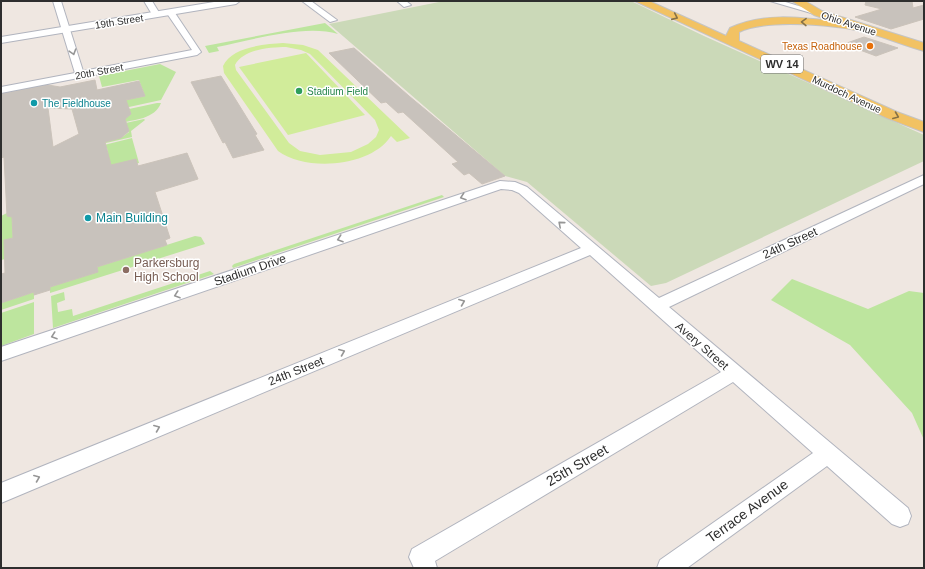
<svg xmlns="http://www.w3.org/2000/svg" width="925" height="569" font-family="Arial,sans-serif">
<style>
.green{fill:#bde59e}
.cemetery{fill:#cbd9b8}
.pitch{fill:#d1ec9a;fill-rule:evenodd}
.building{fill:#c8c2bc;stroke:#cbc3ba;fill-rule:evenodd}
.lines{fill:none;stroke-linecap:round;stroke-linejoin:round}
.minor-casing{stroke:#b1b4be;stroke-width:2}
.tertiary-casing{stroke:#b1b4be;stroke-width:2}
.primary-casing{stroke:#c4c4c4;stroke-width:2}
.minor{fill:#fff;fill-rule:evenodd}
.tertiary{fill:#fff;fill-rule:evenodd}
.primary{fill:#f2c263;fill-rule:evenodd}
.oneway{stroke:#867146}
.oneway2{stroke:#969696}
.food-dot{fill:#e8710a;stroke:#fff;stroke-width:1.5}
.leisure-dot{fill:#2e9e5b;stroke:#fff;stroke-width:1.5}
.culture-dot{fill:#0f9aa8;stroke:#fff;stroke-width:1.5}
.education-dot{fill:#8d6e63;stroke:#fff;stroke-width:1.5}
.labels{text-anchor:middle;stroke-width:3;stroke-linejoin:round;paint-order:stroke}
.far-street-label{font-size:10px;fill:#2e2e2e;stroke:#fff}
.far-food-label{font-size:10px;fill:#c56008;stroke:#fff;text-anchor:end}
.far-leisure-label{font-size:10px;fill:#27864d;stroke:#fff;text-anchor:start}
.far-culture-label{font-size:10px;fill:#0d838f;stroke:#fff;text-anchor:start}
.shield{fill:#fff;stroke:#6d6d6d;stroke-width:1}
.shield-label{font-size:11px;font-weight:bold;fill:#2e2e2e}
.culture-label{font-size:12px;fill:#0d838f;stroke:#fff;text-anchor:start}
.street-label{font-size:12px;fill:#2e2e2e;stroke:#fff}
.education-label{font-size:12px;fill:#785e54;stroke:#fff;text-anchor:start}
.near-street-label{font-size:14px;fill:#2e2e2e;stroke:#fff}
</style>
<rect width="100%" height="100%" fill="#efe7e1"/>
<g class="green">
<path d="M325,23l13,11c-33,-10 -86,6 -121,13l2,4 -10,2 -4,-7z"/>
<polygon points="160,64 176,72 161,100 129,107 113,106 88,108 145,96 139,80 102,87 99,76"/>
<path d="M157,103h4c-6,16 -27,17 -42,20l12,-9 -2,-5z"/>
<polygon points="144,119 145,120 131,131 132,137 106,143 84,138 121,138 129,132 127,126 121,124"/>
<polygon points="132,138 139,163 104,167 101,156 108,154 107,148 87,153 104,145"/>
<polygon points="442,195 444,197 233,268 232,266 234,264"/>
<polygon points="9,212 7,215 12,215 13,238 4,240 10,258 1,260 1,216"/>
<polygon points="195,236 201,237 205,244 50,293 50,287 97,272 97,267"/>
<polygon points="210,271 214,274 53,328 51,296 64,292 65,300 57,303 58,312 72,309 73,316"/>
<polygon points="792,279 868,309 909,291 924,293 924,440 912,413 850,345 771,300"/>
<polygon points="34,292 34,299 1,310 1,303"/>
<polygon points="34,302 34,334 1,346 1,313"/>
</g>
<polygon class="cemetery" points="444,1 631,1 704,36 924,135 924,161 666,283 651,286 527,182 505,176 329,24"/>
<g class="pitch">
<path d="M283,43l20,2 15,5 92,88 -13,4 -6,-6c-20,31 -85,36 -113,15l-54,-78 -1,-7c8,-19 42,-22 60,-23zM286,47l15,3 9,4 65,66 4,10 -3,7 -8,7 -17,8 -31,3 -20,-4 -11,-8 -53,-73 -1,-5c8,-16 36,-18 51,-18z"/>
<polygon points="306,53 365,115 288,135 239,67"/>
</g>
<g class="building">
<polygon points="866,1 912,1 913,8 924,5 924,19 891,29 855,17 882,9 865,5"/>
<polygon points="864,37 898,48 876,56 844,44"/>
<polygon points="354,48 409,96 505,176 482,184 469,173 464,175 452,164 458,162 403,112 398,113 386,102 381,103 329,53"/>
<polygon points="221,76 257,134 255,135 264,150 233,158 225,142 223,143 191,82"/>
<path d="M95,80l2,10 42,-9 6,15 -19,4 5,14 -6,5 4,12 -8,7 -16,4 6,23 25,-6 2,7 49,-13 11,26 -43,13 15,46 -5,2 2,5 -70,22 1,5 -48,15v3l-16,5v-3l-33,11v-29l4,-1 -1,-33 9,-2 -1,-21 -5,-1 -3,-59 -3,1v-64l47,-9 12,2zM48,108l24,1 7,25 -26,13z"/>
</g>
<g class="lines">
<g class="minor-casing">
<g id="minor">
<polygon points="53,1 61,1 83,71 192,50 166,12 170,10 173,10 201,52 197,55 1,93 1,87 75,73"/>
<polygon points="144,1 152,1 160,14 159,16 153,16"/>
<polygon points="302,1 311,1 337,20 330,22"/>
<polygon points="397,1 406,1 411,5 404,7"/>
<polygon points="770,1 782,1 822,13 818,15"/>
<polygon points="924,175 924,184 669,307 908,508 911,516 908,524 900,527 892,524 827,466 687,568 657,568 660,560 813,453 733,382 435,561 437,568 414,568 409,557 412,549 721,372 590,255 1,503 1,483 581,248 519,193 512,190 501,189 1,361 1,347 500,181 515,182 527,187 659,298"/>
</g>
</g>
<g class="tertiary-casing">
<polygon id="tertiary" points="220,1 240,1 236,4 1,43 1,37"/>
</g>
<g class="primary-casing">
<path id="primary" d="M635,1h14l77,35 4,-8c32,-15 67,-11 101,-7l-17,-6 -22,-14h13l17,10 102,32v8c-18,-5 -35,-12 -52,-17 -32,-9 -103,-16 -133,-2v9l158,71 27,10v10l-37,-14z"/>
</g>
<use href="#minor" class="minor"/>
<use href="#tertiary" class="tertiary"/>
<use href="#primary" class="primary"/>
</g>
<defs><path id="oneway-chevron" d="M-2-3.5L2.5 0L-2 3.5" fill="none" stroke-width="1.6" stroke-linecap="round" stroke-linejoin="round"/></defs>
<g class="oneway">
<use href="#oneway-chevron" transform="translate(675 17) rotate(24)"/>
<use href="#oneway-chevron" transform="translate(804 22) rotate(-179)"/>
<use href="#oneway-chevron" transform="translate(896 116) rotate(22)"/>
</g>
<g class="oneway2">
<use href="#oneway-chevron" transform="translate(73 52) rotate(73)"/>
<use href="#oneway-chevron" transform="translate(463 197) rotate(161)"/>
<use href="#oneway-chevron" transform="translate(561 224) rotate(-139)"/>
<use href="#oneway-chevron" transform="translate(340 239) rotate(161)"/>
<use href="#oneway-chevron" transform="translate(177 295) rotate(161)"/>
<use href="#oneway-chevron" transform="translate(462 302) rotate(-22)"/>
<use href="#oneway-chevron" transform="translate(54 336) rotate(161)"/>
<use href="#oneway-chevron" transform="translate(342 352) rotate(-22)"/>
<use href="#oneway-chevron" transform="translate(157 428) rotate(-22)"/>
<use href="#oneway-chevron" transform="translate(37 478) rotate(-22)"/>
</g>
<circle class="food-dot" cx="870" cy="46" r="4"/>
<circle class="leisure-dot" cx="299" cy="91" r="4"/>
<g class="culture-dot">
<circle cx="34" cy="103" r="4"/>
<circle cx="88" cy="218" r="4"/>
</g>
<circle class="education-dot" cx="126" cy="270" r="4"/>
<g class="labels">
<g class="far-street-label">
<text transform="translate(119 21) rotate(-9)" y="4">19th Street</text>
<text transform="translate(849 23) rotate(18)" y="4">Ohio Avenue</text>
<text transform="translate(99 71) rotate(-11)" y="4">20th Street</text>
<text transform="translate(847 94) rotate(25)" y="4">Murdoch Avenue</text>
</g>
<g class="far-food-label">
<text x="862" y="50">Texas Roadhouse</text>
</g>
<g class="far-leisure-label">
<text x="307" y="95">Stadium Field</text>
</g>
<g class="far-culture-label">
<text x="42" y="107">The Fieldhouse</text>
</g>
<rect class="shield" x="761" y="55" width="42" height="18" rx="3"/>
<g class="shield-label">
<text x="782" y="68">WV 14</text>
</g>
<g class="culture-label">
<text x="96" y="222">Main Building</text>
</g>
<g class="street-label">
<text transform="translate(790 243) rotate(-25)" y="4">24th Street</text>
<text transform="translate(250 270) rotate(-19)" y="4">Stadium Drive</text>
<text transform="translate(702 346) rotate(41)" y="4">Avery Street</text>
<text transform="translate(296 371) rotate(-22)" y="4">24th Street</text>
</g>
<g class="education-label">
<text x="134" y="267">Parkersburg<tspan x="134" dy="14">High School</tspan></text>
</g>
<g class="near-street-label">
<text transform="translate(577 465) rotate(-30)" y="5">25th Street</text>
<text transform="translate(747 511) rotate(-36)" y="5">Terrace Avenue</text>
</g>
</g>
<rect width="925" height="569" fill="none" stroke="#2e2e2e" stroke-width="4"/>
</svg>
